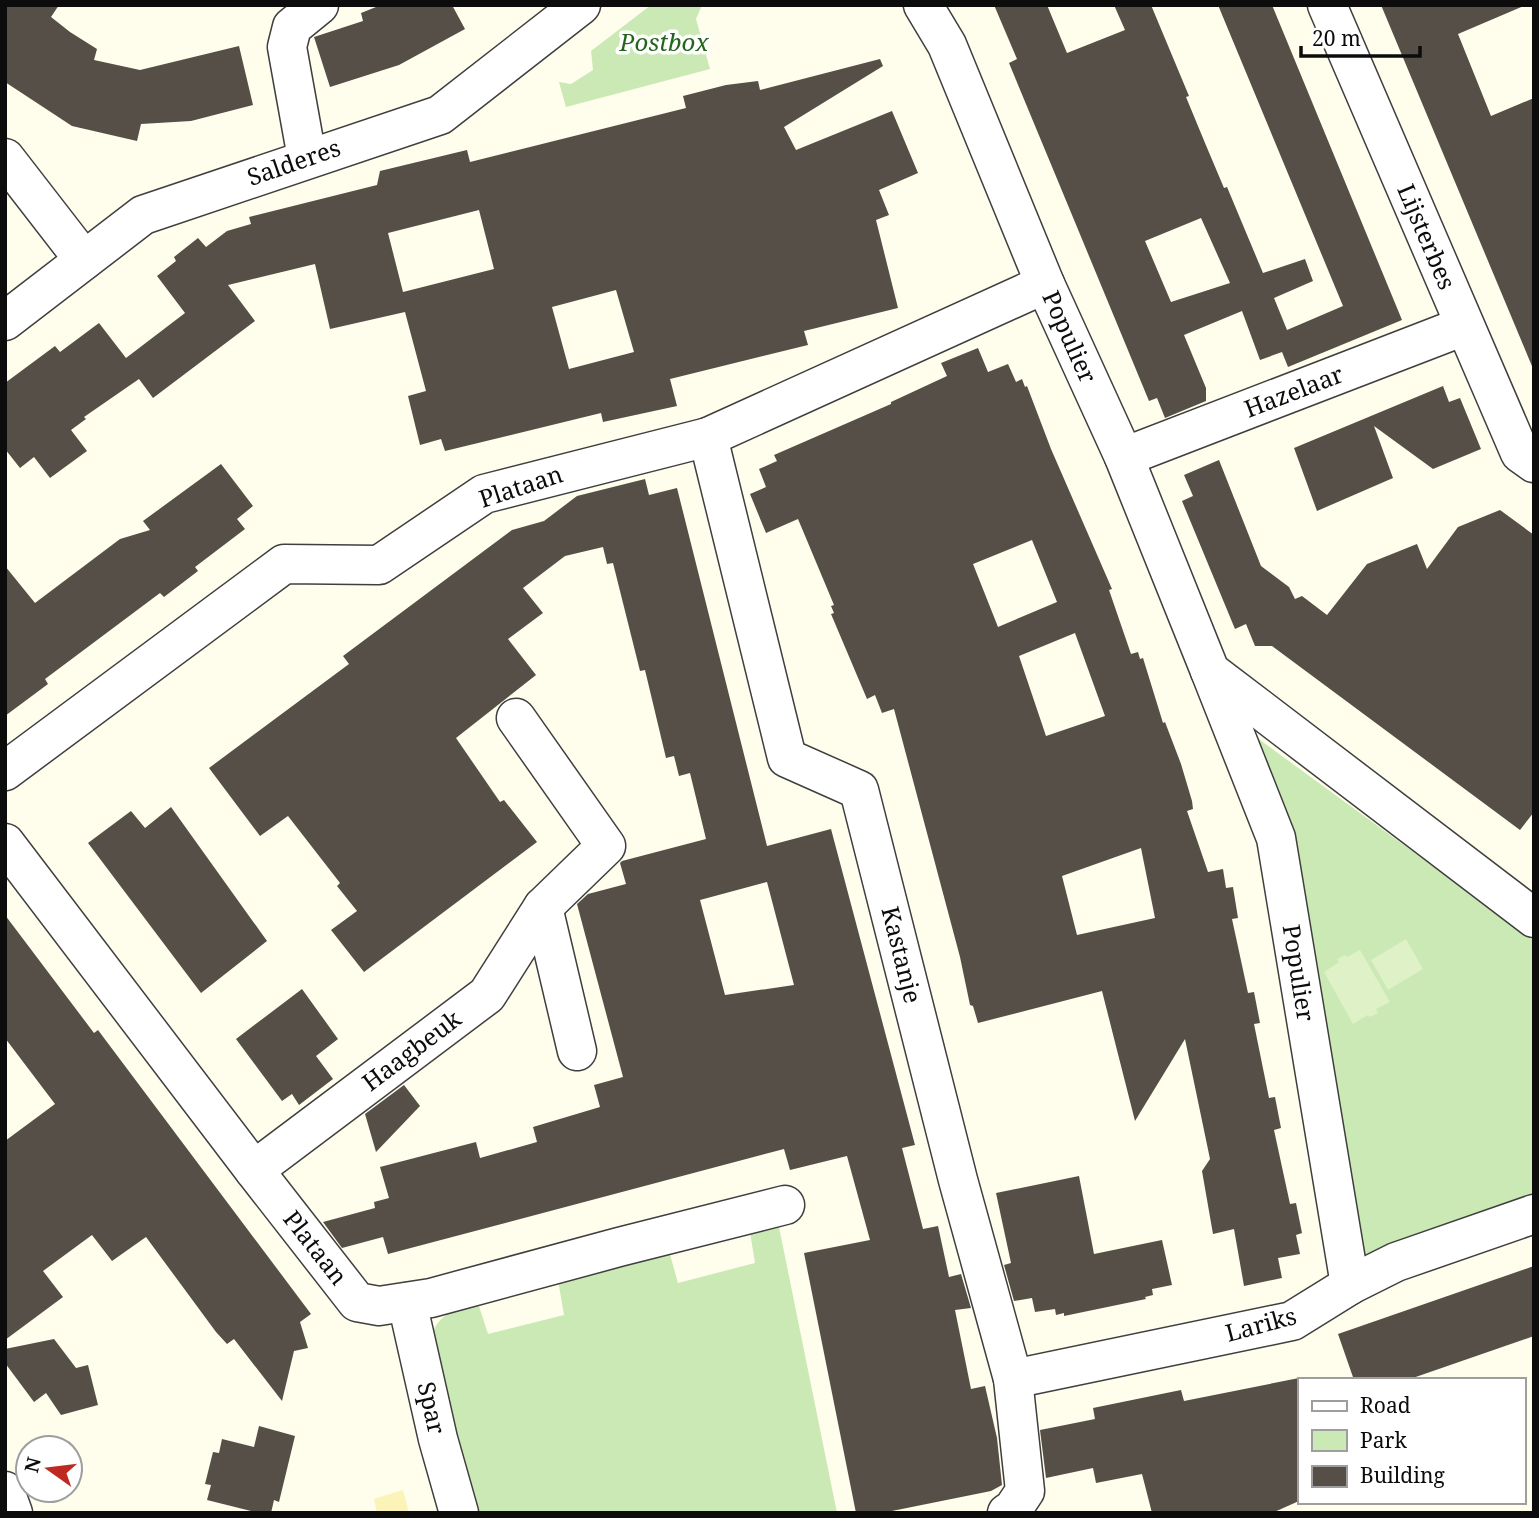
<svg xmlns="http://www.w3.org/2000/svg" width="1539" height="1518" font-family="'Noto Serif',serif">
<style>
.green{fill:#cbe9b5}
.sand{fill:#fbf3b7}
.pitch{fill:#def1c7}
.building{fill:#554f48;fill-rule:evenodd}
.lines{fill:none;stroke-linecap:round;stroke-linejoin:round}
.minor-casing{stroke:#3f3f3f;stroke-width:41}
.minor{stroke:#fff;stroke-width:38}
.labels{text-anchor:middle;stroke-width:7;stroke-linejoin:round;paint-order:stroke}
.park-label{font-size:24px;font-style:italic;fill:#24651c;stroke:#fff}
.street-label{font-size:24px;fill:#0c0c0c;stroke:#fff}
</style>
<rect width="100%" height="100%" fill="#fffdeb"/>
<g class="green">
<polygon points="651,5 702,5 696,19 710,69 566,107 559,82 571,84 593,70 591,51"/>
<polygon points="1232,715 1260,740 1534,940 1534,1199 1354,1260"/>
<path d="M778,1222l59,291h-365l-43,-174c12,-27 22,-28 49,-36l10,31 76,-19 -6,-35 111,-29 9,32 77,-20 -6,-37z"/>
</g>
<polygon class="sand" points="403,1490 409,1513 377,1513 374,1499"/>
<g class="pitch">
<polygon points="1406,939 1423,969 1388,990 1371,960"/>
<polygon points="1360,950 1390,1002 1376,1009 1378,1013 1370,1017 1368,1015 1353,1024 1324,972 1339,962 1337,959 1345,955 1347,957"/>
</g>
<g class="building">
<polygon points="5,5 59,5 51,17 70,32 97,49 94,60 140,70 239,46 253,105 191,121 141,124 137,141 72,126 5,82"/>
<polygon points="381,5 452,5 465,29 399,65 330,87 314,37 363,21 361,13"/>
<path d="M994,5h53l20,48 58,-23 -11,-25h37l38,91 -3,1 19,46 19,45 3,-1 36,86 42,-14 8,22 -39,17 13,32 56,-24 -125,-301h54l130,315 -114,47 -6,-15 -22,8 -18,-49 -58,24 22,53v13l-41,17 -8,-20 -8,3 -89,-215 -51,-123 8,-4zM1201,218l29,65 -59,19 -26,-61z"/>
<polygon points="1381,5 1526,5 1458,34 1491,116 1534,98 1534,371"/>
<path d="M880,59l3,7 -99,61 12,23 96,-39 26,62 -39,17 10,25 -13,5 22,88 -94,23 4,14 -138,34 7,27 -74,16 -2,-9 -156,38 -4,-12 -21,6 -12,-49 18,-5 -21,-79 -75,17 -15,-65 -87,21 27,36 -102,77 -14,-19 -55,38 2,2 -15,11 16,21 -37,27 -16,-21 -14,11 -15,-19v-66l50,-37 5,6 39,-29 27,35 59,-45 -28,-37 19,-15 -2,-4 24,-19 8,9 21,-16 24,-7 -2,-7 128,-32 3,-14 87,-21 3,12 216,-54 -3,-12 43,-11 32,-4 2,9zM479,210l15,59 -91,23 -15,-59zM616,290l18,62 -65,17 -17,-62z"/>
<path d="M978,348l10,24 20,-8 8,18 6,-3 3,8 2,-1 24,63 61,140 -3,1 22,64 7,-2 2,7 3,-1 20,65 2,-1 16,42 11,37 1,8 -6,2 21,61 15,-3 3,19 7,-1 5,31 -6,1 16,74 6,-1 6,31 -6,1 15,74 6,-1 6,31 -7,2 16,74 6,-1 6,30 -6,2 4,19 -22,4 4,20 -38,8 -10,-57 -21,5 -11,-63 8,-12 -25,-120 -50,82 -33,-130 -124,32 -5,-17 -3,-1 -10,-48 -66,-248 -12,4 -7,-18 -8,4 -36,-85 3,-1 -3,-7 3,-1 -36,-86 -32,14 -16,-39 16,-7 -7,-18 18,-8 -3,-6 117,-51v-2l56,-26 -6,-13zM1032,540l25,62 -59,25 -25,-63zM1075,633l30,83 -59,20 -27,-80zM1141,848l14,70 -78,17 -15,-59z"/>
<polygon points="1443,386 1449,402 1460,398 1481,449 1433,469 1374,426 1393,478 1317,511 1294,448"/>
<polygon points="1219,460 1261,566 1289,587 1295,599 1302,596 1327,615 1367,564 1417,544 1427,569 1458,527 1500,510 1534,535 1534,812 1520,830 1272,646 1255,646 1246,624 1235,629 1182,501 1193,496 1184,475"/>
<polygon points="221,464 253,506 237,519 245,529 195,567 198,571 164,597 160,593 45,679 48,684 5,716 5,566 35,603 120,539 150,530 143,521"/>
<path d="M645,479l4,16 28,-7 90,358 64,-17 84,316 -13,3 21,81 15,-3 11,51 12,-3 10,34 -16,2 16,79 14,-3 12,52 5,47 -11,6 -109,22h-26l-52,-260 66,-13 -23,-84 -57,14 -6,-21 -396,105 -5,-17 -41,11 -19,-26 52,-14 -1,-6 15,-4 -9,-31 96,-25 4,16 57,-16 -4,-15 67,-20 -6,-22 29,-8 -46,-173 11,-10 38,-10 -6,-21 2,-2 84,-22 -16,-66 -11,3 -5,-20 -8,2 -21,-88 -5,1 -27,-108 -6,1 -4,-17 -38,9 -42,32 20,25 -35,26 28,36 -80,63 44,64 4,-2 33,42 -173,130 -33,-42 26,-19 -20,-25 3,-3 -52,-67 -28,20 -51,-68 140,-104 -6,-8 169,-126 32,-9 33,-25zM767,882l27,103 -69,10 -25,-95z"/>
<polygon points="171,807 267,941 201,993 88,843 131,811 145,828"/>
<polygon points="5,915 94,1033 98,1030 311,1314 300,1322 308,1348 294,1351 282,1401 234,1339 227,1344 216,1332 146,1237 112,1261 92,1235 43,1271 63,1297 5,1340 5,1141 55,1104 5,1038"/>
<polygon points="302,989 338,1039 316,1056 333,1079 299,1105 292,1094 282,1101 236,1039"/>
<polygon points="404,1085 420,1106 376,1152 365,1114"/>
<polygon points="1079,1176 1094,1254 1162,1240 1172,1285 1152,1289 1153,1295 1145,1297 1146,1299 1064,1316 1064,1313 1056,1315 1055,1309 1035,1312 1032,1298 1014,1301 1004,1265 1011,1263 996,1193"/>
<polygon points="1534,1266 1534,1336 1407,1380 1354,1380 1338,1334"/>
<polygon points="54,1339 76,1368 88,1365 98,1405 61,1415 46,1393 34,1402 5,1363 5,1349"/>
<polygon points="1299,1378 1299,1501 1272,1513 1152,1513 1142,1474 1096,1483 1093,1468 1046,1478 1040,1430 1095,1419 1093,1408 1181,1390 1184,1401"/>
<polygon points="259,1426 295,1436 279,1502 274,1500 271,1513 259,1513 207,1500 211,1485 205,1484 213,1452 219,1453 222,1439 254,1447"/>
</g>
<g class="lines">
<g class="minor-casing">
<g id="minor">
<polyline points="923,5 947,45 1045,284 1124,457 1210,671 1534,918"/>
<polyline points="1327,5 1520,453 1534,463"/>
<polyline points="5,158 84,260"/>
<polyline points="307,158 287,47 292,27 319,5"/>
<polyline points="5,321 143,215 440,115 581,5"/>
<polyline points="708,437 787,758 859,790 958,1180 1013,1379 1025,1491 1013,1509 1007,1513"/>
<polyline points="1124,457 1464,326"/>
<polyline points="1210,671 1276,838 1350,1285"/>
<polyline points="5,771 284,564 379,565 484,494 708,437 1045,284"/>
<polyline points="5,843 254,1170 357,1302 379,1306 431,1298 619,1247 785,1205"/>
<polyline points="543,907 577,1051"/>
<polyline points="254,1170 487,995 543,907 606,846 516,718"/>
<polyline points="407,1302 438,1439 459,1513"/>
<polyline points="1013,1379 1292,1321 1350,1285 1396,1262 1534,1214"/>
<polyline points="5,1491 13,1513"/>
</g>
</g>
<use href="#minor" class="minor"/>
</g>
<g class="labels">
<g class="park-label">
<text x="664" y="51">Postbox</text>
</g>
<g class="street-label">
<text transform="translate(294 163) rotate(-19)" y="8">Salderes</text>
<text transform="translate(1426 237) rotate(67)" y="8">Lijsterbes</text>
<text transform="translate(1069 337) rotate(66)" y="8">Populier</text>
<text transform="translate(1294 392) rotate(-21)" y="8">Hazelaar</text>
<text transform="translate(521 487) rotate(-18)" y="8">Plataan</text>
<text transform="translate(901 955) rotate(76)" y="8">Kastanje</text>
<text transform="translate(1298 973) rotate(81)" y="8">Populier</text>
<text transform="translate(412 1051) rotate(-37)" y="8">Haagbeuk</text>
<text transform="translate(315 1248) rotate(52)" y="8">Plataan</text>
<text transform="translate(1261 1325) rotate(-15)" y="8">Lariks</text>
<text transform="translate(431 1408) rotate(77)" y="8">Spar</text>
</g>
</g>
<rect width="1539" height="1518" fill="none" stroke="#0c0c0c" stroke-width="14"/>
<rect x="1298" y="1378" width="228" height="126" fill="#ffffff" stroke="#9e9e9e" stroke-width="2"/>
<rect x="1312" y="1401" width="35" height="10" fill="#ffffff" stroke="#9e9e9e" stroke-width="2"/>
<text x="1360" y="1413" font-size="21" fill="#0c0c0c">Road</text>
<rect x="1312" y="1430" width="35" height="21" fill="#cbe9b5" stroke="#9e9e9e" stroke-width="2"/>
<text x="1360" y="1448" font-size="21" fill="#0c0c0c">Park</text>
<rect x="1312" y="1466" width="35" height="21" fill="#554f48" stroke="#9e9e9e" stroke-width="2"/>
<text x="1360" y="1483" font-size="21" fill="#0c0c0c">Building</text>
<g transform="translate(49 1469) rotate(284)"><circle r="33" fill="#ffffff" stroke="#9e9e9e" stroke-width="2"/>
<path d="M0-5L12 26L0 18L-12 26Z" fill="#be2a22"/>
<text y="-10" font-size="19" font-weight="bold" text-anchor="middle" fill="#0c0c0c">N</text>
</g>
<path d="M1301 46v10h119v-10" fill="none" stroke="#0c0c0c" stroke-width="3.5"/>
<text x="1312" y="46" font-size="21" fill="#0c0c0c" stroke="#ffffff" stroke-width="5" paint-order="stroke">20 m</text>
</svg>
